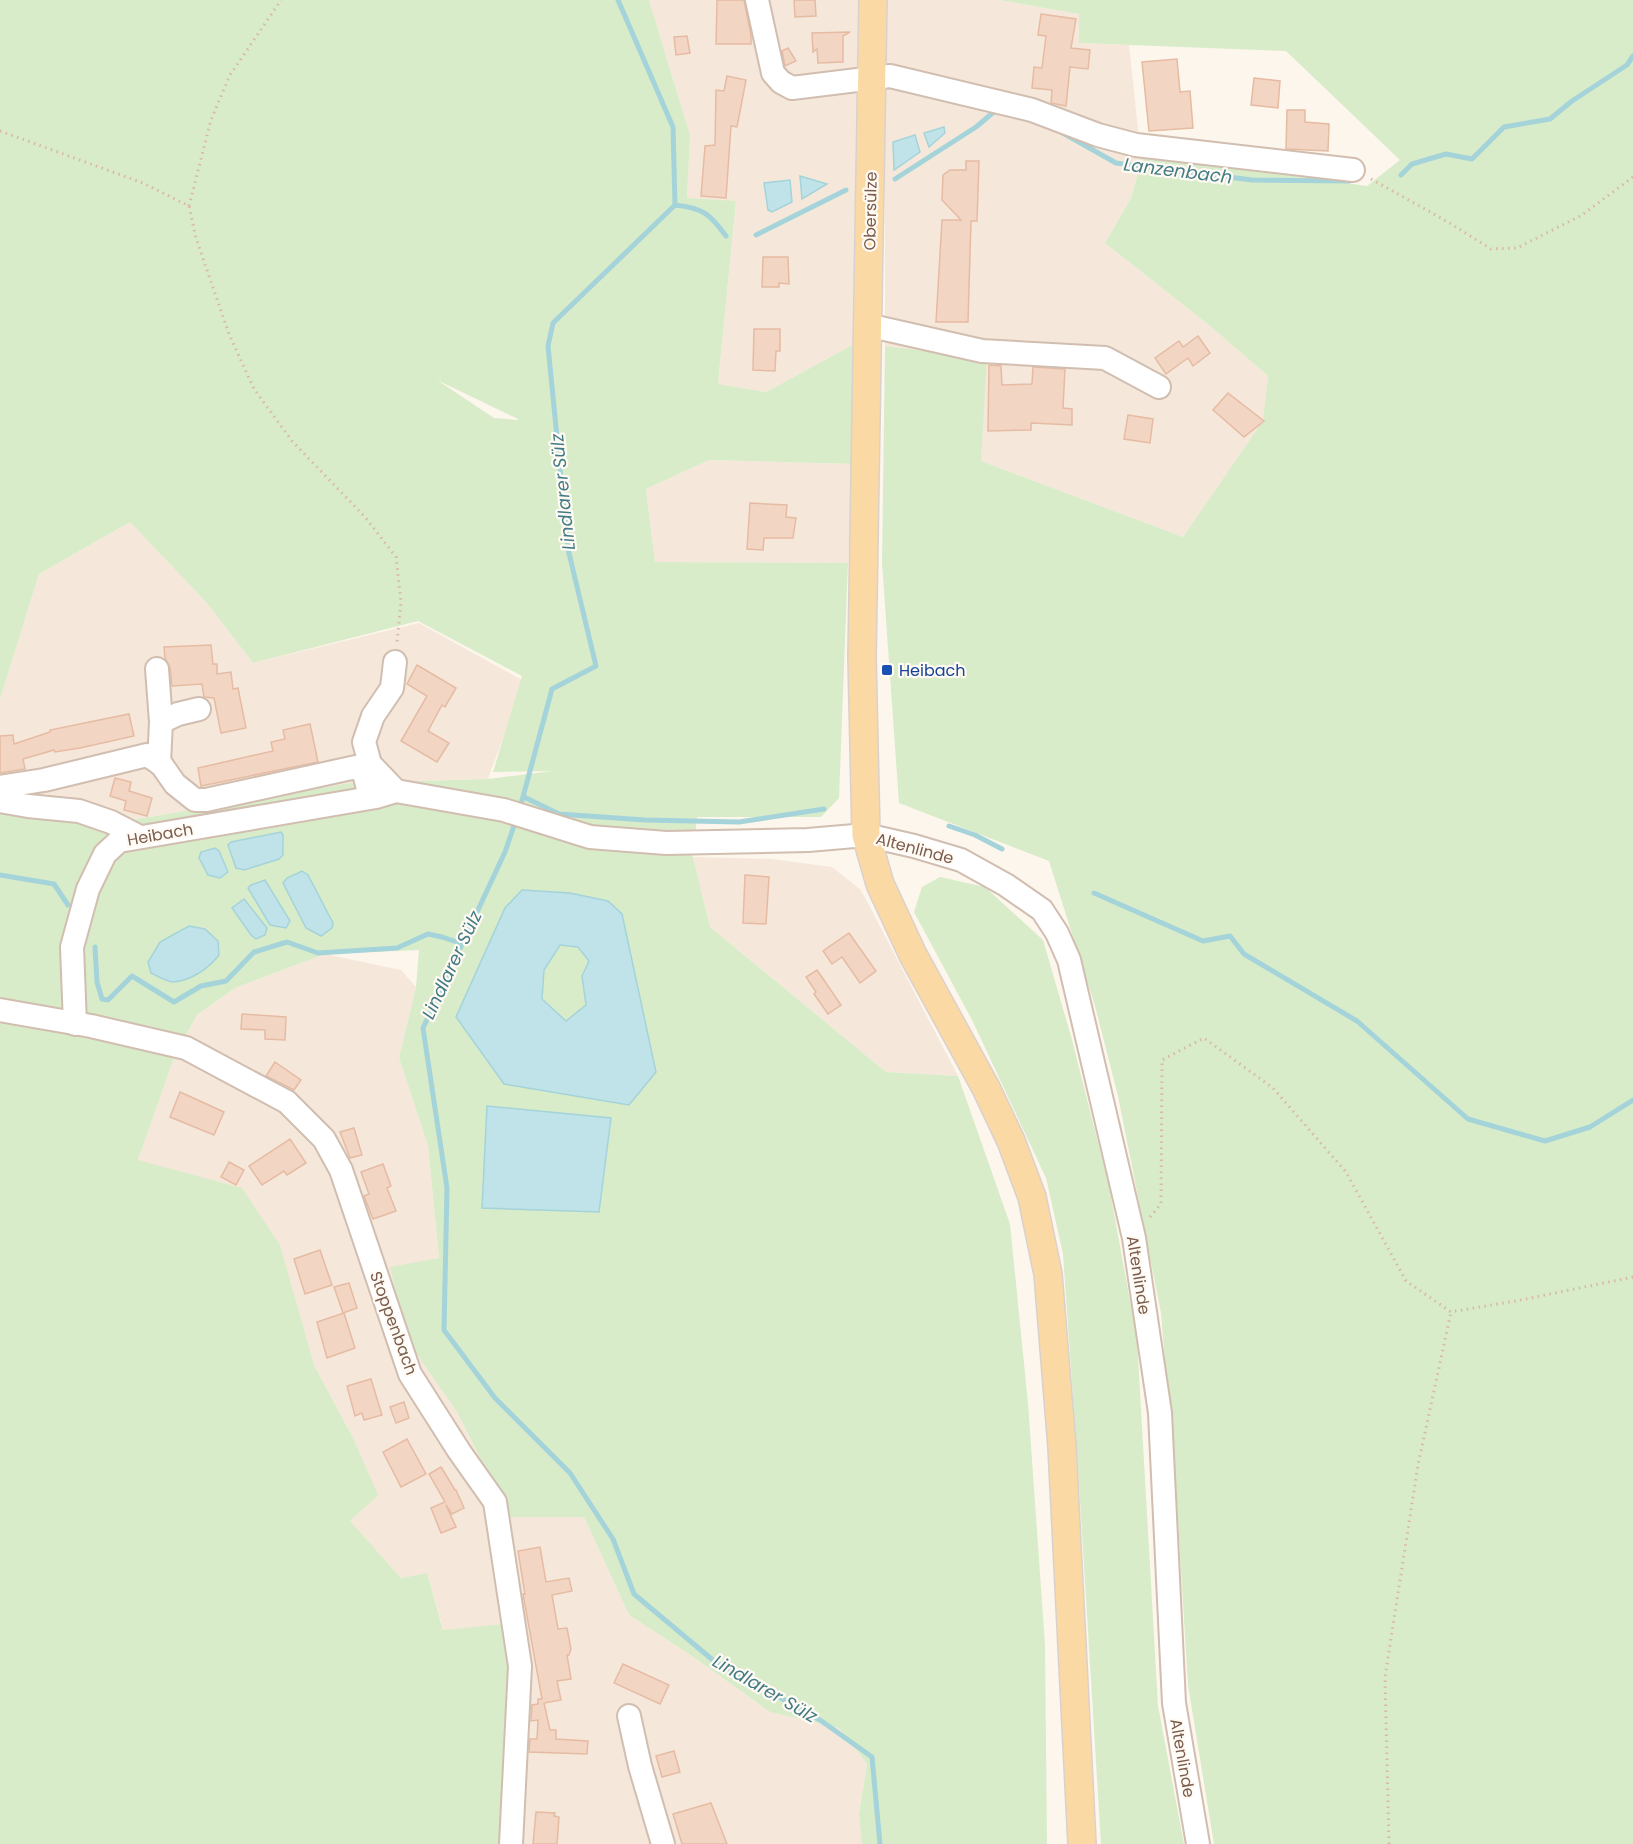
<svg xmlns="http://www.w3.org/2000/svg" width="1633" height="1844" font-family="Poppins,sans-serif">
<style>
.residential{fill:#f5e8da}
.green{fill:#d8ecc9;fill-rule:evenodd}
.water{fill:#bfe3e8;stroke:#a5d3da;stroke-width:1.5;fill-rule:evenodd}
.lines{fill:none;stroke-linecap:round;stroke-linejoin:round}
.stream{stroke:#a5d3da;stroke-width:5}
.building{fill:#f3d5c3;stroke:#e6bba3;stroke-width:1.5}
.minor-casing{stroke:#d1beb0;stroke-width:26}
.major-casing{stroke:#dad1cd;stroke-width:30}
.path{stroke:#d9b8a5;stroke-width:3;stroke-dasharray:1.5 4.5;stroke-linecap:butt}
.minor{stroke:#fff;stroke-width:22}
.major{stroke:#fbd9a5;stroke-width:27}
.transit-dot{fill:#1a4fb4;stroke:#fffaf3;stroke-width:2}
.labels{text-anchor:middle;stroke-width:4.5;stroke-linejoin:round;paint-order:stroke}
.street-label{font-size:16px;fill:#7a5c4d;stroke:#fffaf3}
.transit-label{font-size:16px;fill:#164399;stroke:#fffaf3;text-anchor:start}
.water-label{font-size:18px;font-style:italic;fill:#437c86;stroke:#fffaf3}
</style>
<rect width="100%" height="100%" fill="#fdf6ec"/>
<g class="residential">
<polygon points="649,0 864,0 856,343 766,392 718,385 736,202 687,198 690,135"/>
<polygon points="888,0 999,0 1079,14 1079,43 1129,45 1139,138 1143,155 1131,198 1105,243 1210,326 1268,376 1264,421 1183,537 981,461 986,358 885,346 885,84"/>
<polygon points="709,460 854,464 848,563 655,562 646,489"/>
<polygon points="130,522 206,602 253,663 419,623 524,681 488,779 350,783 120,822 0,810 0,699 39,574"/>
<polygon points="693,857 772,859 832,867 861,890 958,1076 886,1072 710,927"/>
<polygon points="325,954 401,970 416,987 399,1058 428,1146 439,1258 408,1340 457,1412 510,1517 584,1517 629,1615 692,1656 770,1712 839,1728 867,1764 859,1814 862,1844 505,1844 427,1573 401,1578 349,1521 352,1436 314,1365 279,1245 138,1160 175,1055 197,1015 235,988"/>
</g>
<g class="green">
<path d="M0,0h649l41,135 -3,63 49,3 -18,183 48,8 90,-49 -2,121 -145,-4 -63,29 9,73 193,1 -9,235 -18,19h-124l-4,40 17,70 176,145 72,4 52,148 18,179 17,242 2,199h-185l-3,-30 8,-50 -28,-36 -69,-16 -78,-56 -63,-41 -45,-98h-74l-53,-105 -50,-72 -17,-73 49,-9 -11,-112 -29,-88 17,-71 3,-37 -94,4 -90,34 -38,27 -22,40 -37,105 104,28 38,57 34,120 38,71 26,59 -28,26 51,57 26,-5 16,57 72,-7 -10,221h-505v-1034l120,12 230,-39 138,-4 65,-8 -60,1 29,-96 -104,-55 -165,42 -47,-61 -76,-80 -91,52 -39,125zM437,380l81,39v1l-24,-2z"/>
<polygon points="999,0 1633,0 1633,1844 1214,1844 1188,1685 1178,1521 1161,1313 1118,1096 1095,1006 1049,861 899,803 882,563 885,346 987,358 981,461 1183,537 1263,421 1268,376 1210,326 1105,243 1131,198 1143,155 1367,186 1400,160 1286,51 1079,43 1079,14"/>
<polygon points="940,877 985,887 1043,940 1071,1036 1109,1186 1137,1339 1158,1706 1184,1844 1101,1844 1079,1484 1063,1254 1046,1178 973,1022 914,912 922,887"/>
</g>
<g class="water">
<polygon points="944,127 945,133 929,147 924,133"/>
<polygon points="915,135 920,152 894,170 893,142"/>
<polygon points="800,176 827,184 802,199"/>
<polygon points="790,180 792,202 772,212 768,210 764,183"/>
<polygon points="281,832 283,835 283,855 279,859 244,870 236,868 228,845 231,842"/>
<polygon points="215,848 219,851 228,872 220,878 208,875 199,858 201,852"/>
<polygon points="302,871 308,875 333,923 332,928 321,936 306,928 283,883 287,878"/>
<polygon points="265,880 290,921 286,928 270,925 248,888 251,885"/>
<path d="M522,890l48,3 38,8 14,13 34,158 -27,33 -125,-21 -48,-67 49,-109zM560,945l18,2 11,14 -7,15 4,29 -20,16 -24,-22 2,-29z"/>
<polygon points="244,899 267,928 265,935 256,939 251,935 232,908"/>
<path d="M189,926l16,3 13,12 1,14c-10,13 -28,26 -46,27 -6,0 -16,-6 -22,-9l-3,-11 12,-20z"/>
<polygon points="487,1106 611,1118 599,1212 482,1208"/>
</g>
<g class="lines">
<g class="stream">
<polyline points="1061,132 1116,163 1252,180 1350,181"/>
<polyline points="1401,175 1412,164 1446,154 1472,159 1504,127 1550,119 1572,101 1627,65 1633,56"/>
<polyline points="895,179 976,127 995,111 999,112"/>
<path d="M675,205c28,3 35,9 51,31"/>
<polyline points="756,235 846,190"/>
<polyline points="524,797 559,814 645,820 739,822 824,809"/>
<polyline points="520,808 552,689 596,666 568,549 548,346 553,323 675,205 673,127 618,0"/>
<polyline points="516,820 505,852 423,1028 447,1188 444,1330 495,1398 570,1473 613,1539 634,1594 714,1661 820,1720 872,1757 880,1844"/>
<polyline points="949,826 975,835 1002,849"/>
<polyline points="0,875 54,884 68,905"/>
<polyline points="1094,893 1203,941 1230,936 1244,954 1357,1021 1468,1119 1545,1141 1590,1127 1633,1100"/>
<polyline points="95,947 97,982 102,999 108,1000 132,976 174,1002 201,986 226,981 254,952 287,942 318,953 397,948 428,934 442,937 463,944"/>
</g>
</g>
<g class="building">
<polygon points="717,0 744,0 751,35 751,44 716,44"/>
<polygon points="794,0 815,0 816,16 795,17"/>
<polygon points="1041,14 1076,19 1071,48 1090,50 1088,69 1070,67 1066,106 1051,103 1052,90 1032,88 1034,67 1042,68 1046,36 1038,35"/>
<polygon points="850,32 843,36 843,62 818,63 817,49 813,52 812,33"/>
<polygon points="687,36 690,53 676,55 674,37"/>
<polygon points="788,48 796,61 785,66 782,51"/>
<polygon points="1177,59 1180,92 1190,91 1193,128 1149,131 1142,62"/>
<polygon points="727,76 746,80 737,127 731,126 726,198 701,196 705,146 715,145 716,90 724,91"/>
<polygon points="1254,78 1280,81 1278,108 1251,105"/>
<polygon points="1287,110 1305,110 1305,122 1329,124 1328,151 1286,149"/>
<polygon points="966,161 979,161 977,221 971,221 968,322 936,322 942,220 961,220 942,200 943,175 950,170 966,170"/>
<polygon points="763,257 788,257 789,284 779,283 779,287 762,287"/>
<polygon points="754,329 780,329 780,351 776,351 775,371 753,370"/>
<polygon points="1198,336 1210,353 1193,366 1188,358 1166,374 1155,358 1179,341 1183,347"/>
<polygon points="989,365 1001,366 1002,385 1032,384 1033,367 1065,369 1063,408 1072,409 1072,425 1031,423 1031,430 988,431"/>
<polygon points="1228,393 1264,421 1244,437 1213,410"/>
<polygon points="1128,415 1153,419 1150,443 1124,439"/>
<polygon points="750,503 787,505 786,517 796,518 793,538 764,538 763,550 747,549"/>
<polygon points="211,645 213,664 217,664 217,674 231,672 233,689 238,688 246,728 221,733 214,698 204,697 202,684 172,686 170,668 165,658 164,647"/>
<polygon points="417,665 456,688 445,707 442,705 428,731 449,743 437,762 401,741 427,696 407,684"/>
<polygon points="129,714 134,736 80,748 55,752 54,750 23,759 25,769 0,773 0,736 13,735 14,744 50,732 50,730"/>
<polygon points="310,724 318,762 201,786 198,768 273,751 271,742 285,739 283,730"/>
<polygon points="115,778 131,782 129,791 152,798 147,816 124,810 126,801 110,796"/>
<polygon points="745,875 769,877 766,924 743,923"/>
<polygon points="849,933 876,971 860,983 842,957 832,964 823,951"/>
<polygon points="817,970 841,1005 828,1014 814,994 816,992 806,977"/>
<polygon points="242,1014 286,1017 285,1040 265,1039 265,1030 241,1029"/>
<polygon points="275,1062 301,1080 294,1090 266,1076"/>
<polygon points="180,1092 224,1112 214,1135 170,1117"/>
<polygon points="354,1128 362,1155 350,1158 340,1132"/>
<polygon points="290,1139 306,1163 287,1175 284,1171 262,1185 249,1166"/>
<polygon points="229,1162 244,1170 236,1185 221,1177"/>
<polygon points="383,1164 391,1186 387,1188 396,1211 373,1219 364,1196 369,1194 361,1172"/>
<polygon points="320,1250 332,1285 305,1294 294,1259"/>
<polygon points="349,1283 357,1308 343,1313 334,1287"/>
<polygon points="344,1313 355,1348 327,1358 317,1322"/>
<polygon points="371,1379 382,1415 364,1420 362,1413 355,1416 347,1386"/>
<polygon points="404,1402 409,1418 396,1423 390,1407"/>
<polygon points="407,1439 426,1474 401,1487 383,1452"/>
<polygon points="441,1467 455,1490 456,1490 464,1508 452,1514 446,1505 456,1527 441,1533 431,1508 445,1502 429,1474"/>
<polygon points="540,1547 546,1582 569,1578 572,1591 552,1595 558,1629 567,1628 571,1649 569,1655 567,1655 571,1679 557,1681 561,1700 544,1703 550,1730 556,1730 556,1739 588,1741 587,1754 529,1752 530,1739 537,1739 538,1720 531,1721 532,1705 538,1704 538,1699 542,1699 523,1594 525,1594 518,1551"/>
<polygon points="623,1664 669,1685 660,1704 614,1683"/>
<polygon points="674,1751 680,1772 662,1777 656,1756"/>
<polygon points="711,1803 727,1844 682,1844 673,1814"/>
<polygon points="536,1812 555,1813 554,1816 559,1817 557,1844 533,1844"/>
</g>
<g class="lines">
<g class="minor-casing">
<g id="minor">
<polyline points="757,0 773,73 781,82 792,88 890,76 1032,110 1098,135 1136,145 1353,170"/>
<polyline points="867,325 982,351 1105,358 1159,387"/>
<polyline points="395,662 392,688 373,716 364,742 370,764 396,791"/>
<polyline points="157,669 161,722"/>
<polyline points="159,763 161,722 178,714 199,709"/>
<polyline points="0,787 44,780 147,755 161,764 175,784 195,800 206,800 356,767 364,773 370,797"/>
<polyline points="0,801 28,806 79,811 111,822 140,837"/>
<polyline points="0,1010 91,1026 186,1048 287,1102 324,1139 341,1170 410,1374 459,1451 495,1502 520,1666 511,1844"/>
<polyline points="75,1024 72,947 88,889 105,854 119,841 376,797 396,791 504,810 590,837 666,843 808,840 866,835 914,846 961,860 1006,885 1042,910 1057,933 1069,960 1134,1238 1160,1413 1174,1703 1198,1844"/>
<polyline points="629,1716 640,1766 663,1844"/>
</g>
</g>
<g class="major-casing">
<polyline id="major" points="873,0 862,657 866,835 880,884 913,955 986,1088 1011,1141 1032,1197 1048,1274 1062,1447 1082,1844"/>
</g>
<g class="path">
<polyline points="0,131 143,183 189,206 196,238 229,334 254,389 292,441 365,517 396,557 401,602 397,642"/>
<polyline points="1371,179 1448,222 1491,249 1517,248 1582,215 1633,177"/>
<polyline points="189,206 211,120 230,75 281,0"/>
<polyline points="1150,1217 1161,1204 1162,1060 1204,1038 1273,1088 1346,1172 1406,1281 1451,1312 1516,1301 1633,1277"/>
<polyline points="1389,1844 1385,1677 1418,1465 1451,1312"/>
</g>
<use href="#minor" class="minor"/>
<use href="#major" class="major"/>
</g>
<rect class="transit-dot" x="881" y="664" width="12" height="12" rx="3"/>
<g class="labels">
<g class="street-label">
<text transform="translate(870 211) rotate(-89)" y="6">Obersülze</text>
<text transform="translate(160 834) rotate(-10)" y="6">Heibach</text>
<text transform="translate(915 848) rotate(15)" y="6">Altenlinde</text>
<text transform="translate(1139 1275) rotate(81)" y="6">Altenlinde</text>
<text transform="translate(394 1323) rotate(70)" y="6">Stoppenbach</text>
<text transform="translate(1183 1758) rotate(80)" y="6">Altenlinde</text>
</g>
<g class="transit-label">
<text x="899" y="676">Heibach</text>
</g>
<g class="water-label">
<text transform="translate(1178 171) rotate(7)" y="6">Lanzenbach</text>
<text transform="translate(563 492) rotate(-96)" y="6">Lindlarer Sülz</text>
<text transform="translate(452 965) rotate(-65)" y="6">Lindlarer Sülz</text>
<text transform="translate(765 1689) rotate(30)" y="6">Lindlarer Sülz</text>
</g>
</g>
</svg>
